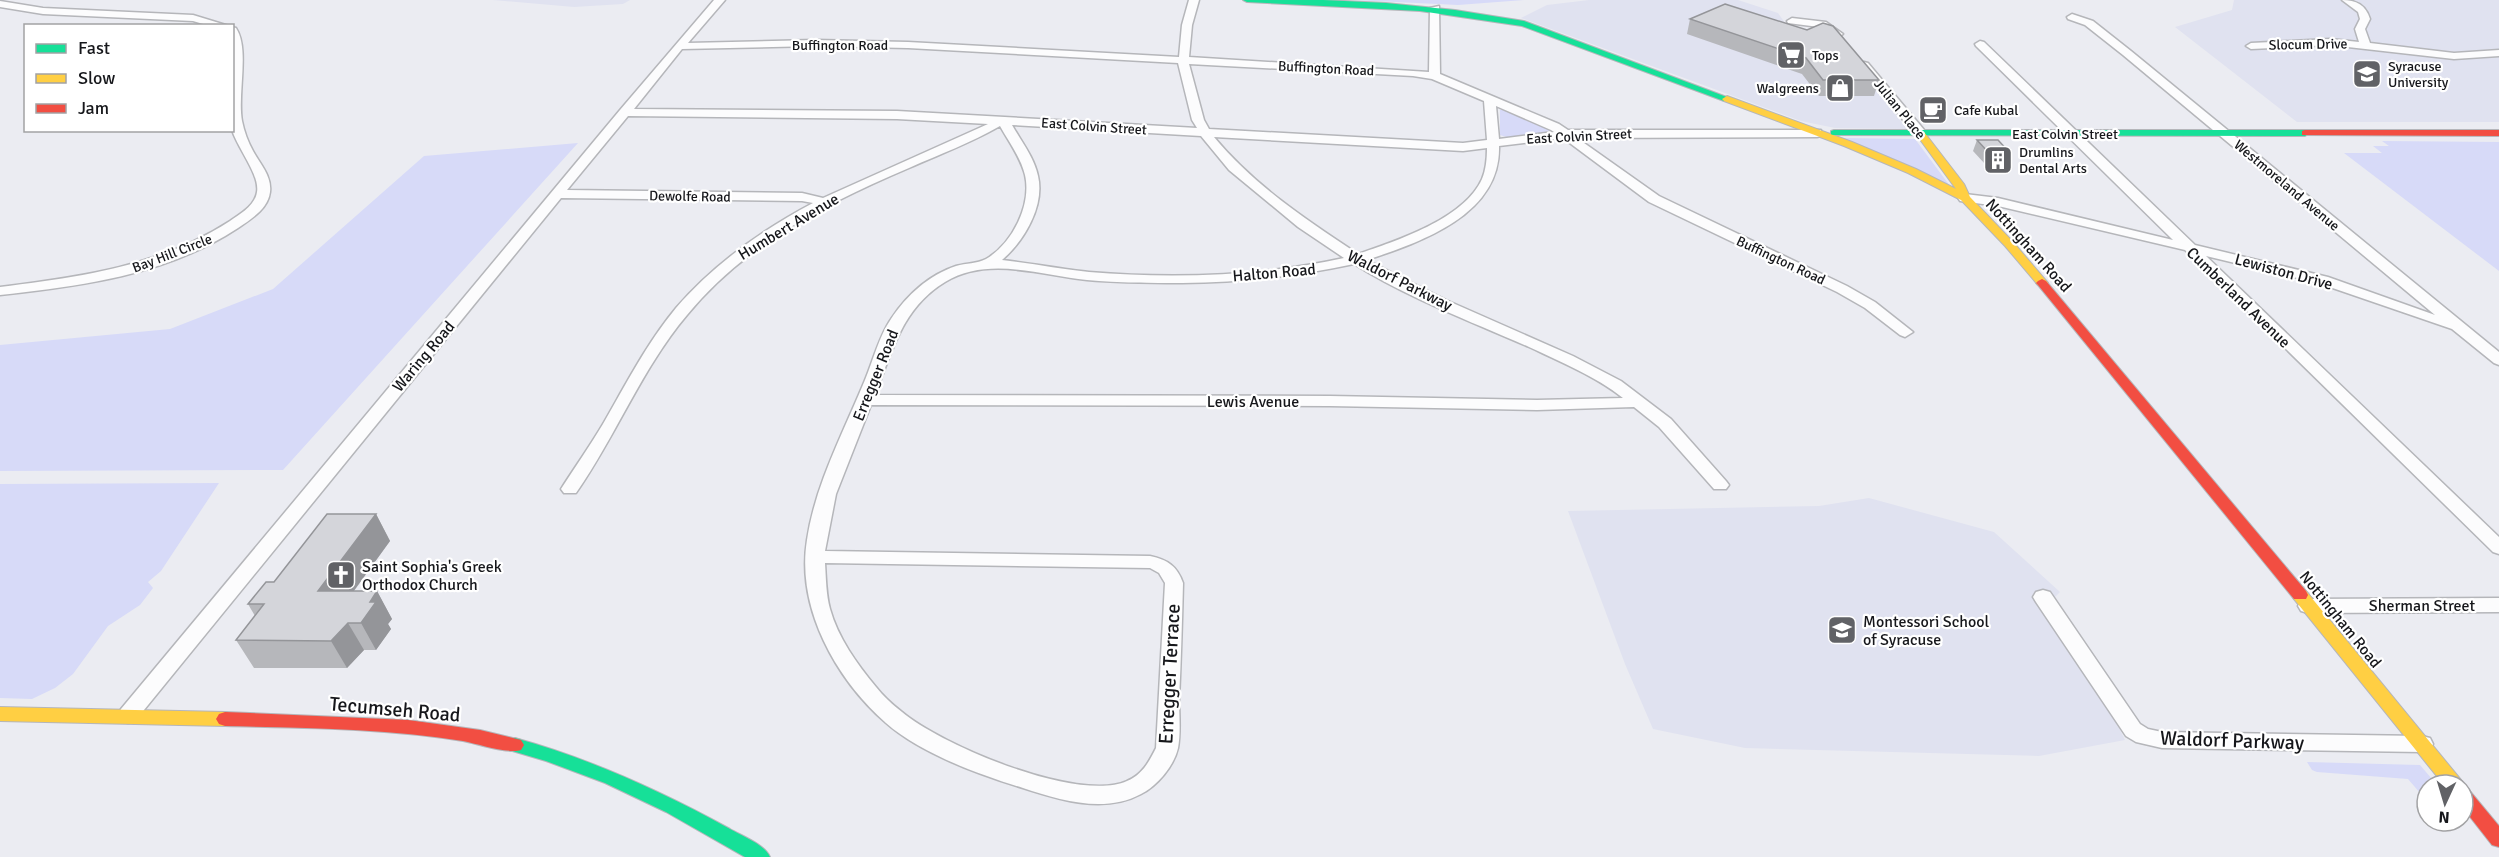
<svg xmlns="http://www.w3.org/2000/svg" width="2499" height="857" font-family="Signika,sans-serif">
<style>
.built{fill:#e0e2f0}
.green{fill:#d7daf8}
.lines{fill:none;stroke-linecap:round;stroke-linejoin:round}
.street-casing{stroke:#b5b6ba;stroke-width:3}
.fast-casing{stroke:#b5b6ba;stroke-width:2}
.slow-casing{stroke:#b5b6ba;stroke-width:2}
.jam-casing{stroke:#b5b6ba;stroke-width:2}
.street{fill:#fcfcfd;fill-rule:evenodd}
.fast{fill:#16e098;fill-rule:evenodd}
.slow{fill:#ffcf43;fill-rule:evenodd}
.jam{fill:#f24e42;fill-rule:evenodd}
.wall{fill:#b6b7bb}
.shaded-wall{fill:#949599}
.building{fill:#d4d5da;stroke:#949599;stroke-width:1.5}
.labels{text-anchor:middle;stroke-width:4.5;stroke-linejoin:round;paint-order:stroke}
.far-street-label{font-size:14px;fill:#16171b;stroke:#fff}
.far-poi-label{font-size:14px;fill:#16171b;stroke:#fff;text-anchor:start}
.street-label{font-size:16px;fill:#16171b;stroke:#fff}
.poi-label{font-size:16px;fill:#16171b;stroke:#fff;text-anchor:start}
.near-street-label{font-size:20px;fill:#16171b;stroke:#fff}
</style>
<rect width="100%" height="100%" fill="#ebecf2"/>
<g class="built">
<polygon points="493,0 630,0 623,4 574,7"/>
<polygon points="1589,0 1738,0 1778,13 1790,30 1830,32 1907,129 1835,128 1801,121 1521,18 1547,5"/>
<polygon points="2234,0 2499,0 2499,122 2297,122 2175,27 2232,10"/>
<polygon points="1869,498 1994,532 2060,592 2055,597 2125,740 2039,756 1745,748 1653,729 1625,664 1568,511 1819,506"/>
</g>
<g class="green">
<polygon points="1354,0 1524,0 1458,5"/>
<polygon points="1506,109 1552,129 1547,133 1510,138 1500,135 1500,110"/>
<polygon points="1842,138 1915,139 1950,186 1911,166"/>
<polygon points="2382,141 2499,142 2499,271 2344,153 2382,153 2373,146 2389,146"/>
<polygon points="578,143 283,470 0,471 0,345 170,329 273,289 424,156"/>
<polygon points="219,483 161,571 148,582 153,588 140,605 108,626 73,674 55,688 32,699 0,698 0,484"/>
<polygon points="2307,762 2420,765 2437,785 2427,785 2427,801 2408,779 2317,772 2312,770"/>
</g>
<g class="lines">
<g class="street-casing">
<g id="street">
<path d="M714,0h11l-37,43 127,-3 93,2 271,15 3,-32 7,-25h10l-7,25 -3,32 240,15 1,-64 9,-2 1,68 119,50 9,6h253v6l-4,1 -240,1 82,58 188,90 28,16 38,30 -8,5 -5,-2 -35,-27 -28,-16 -188,-90 -86,-64 -64,8c2,69 -78,96 -132,114l79,40 127,56 48,25 50,38 55,62 3,4 -3,4h-12l-55,-62 -25,-20 -97,3 -207,-4 -459,-1 -35,89 -11,57 325,5c18,4 27,10 33,27 -1,39 -2,77 -4,116 0,15 2,33 -1,49 -4,18 -21,38 -37,46 -37,20 -81,6 -118,-6 -43,-13 -103,-35 -137,-65 -50,-44 -90,-115 -79,-183 8,-55 37,-109 58,-160 8,-19 14,-44 26,-61 16,-24 38,-44 65,-53 10,-3 21,-2 30,-7 26,-15 46,-54 39,-84 -4,-17 -16,-33 -25,-49 -29,17 -60,28 -91,42 -82,35 -164,76 -222,147 -45,53 -71,121 -111,178h-12l-3,-4c14,-22 29,-43 42,-65 23,-40 44,-81 73,-116 38,-44 86,-78 137,-105l-11,-2 -241,-3 -426,523 -7,2 -7,-2 -3,-6 3,-6 499,-599zM815,46l93,2 270,15 14,57 5,8 -300,-17 -263,-2 48,-60zM1189,64l224,12 19,3 52,22 3,39 -24,3 -254,-14 -5,-9zM1496,106l55,24 3,2 -55,7zM628,116l269,3 91,5 -165,74 -21,-5 -235,-3zM1012,125l189,11 28,34 69,57 46,31c-82,18 -171,21 -255,14 -29,-3 -58,-9 -87,-12 22,-19 43,-54 36,-84 -4,-19 -17,-35 -26,-51zM1214,137l249,14 24,-3c0,10 -1,22 -5,31 -18,40 -86,62 -124,75 -52,-34 -104,-69 -144,-117zM1354,264c52,33 118,58 175,83 32,15 66,29 94,51l-86,2 -207,-4 -455,-1c17,-43 27,-87 70,-113 43,-26 95,-7 142,-2 32,3 64,3 95,3 59,0 115,-7 172,-19zM825,563l325,5 9,5 6,10 -9,165c-7,14 -14,27 -29,33 -49,22 -186,-36 -225,-69 -9,-7 -19,-16 -26,-25 -19,-23 -38,-49 -46,-78 -4,-14 -4,-31 -5,-46z"/>
<path d="M2342,0c14,0 24,5 28,19l-5,10 5,14 84,10 45,-3v6l-45,3 -124,-14 -79,4 -5,-3 5,-3 79,-4 29,3 -4,-13 5,-10 -2,-7z"/>
<polygon points="0,1 43,8 193,15 229,26 210,26 193,21 43,14 0,7"/>
<polygon points="2072,14 2093,21 2131,51 2499,352 2499,365 2494,363 2452,329 2318,283 2206,256 2499,537 2499,554 2493,552 2185,250 1998,206 1960,201 1958,198 1965,194 1998,198 2173,240 1976,46 1975,44 1980,41 1984,42 2195,245 2328,277 2435,315 2123,55 2085,25 2068,19 2067,17"/>
<polygon points="1792,18 1826,22 1843,34 1838,37 1819,27 1788,23 1787,21"/>
<path d="M232,27l4,1c14,21 1,66 6,93 2,10 6,21 11,30 7,13 19,25 17,41 -2,17 -19,27 -32,36 -71,47 -156,58 -238,67v-8c80,-10 161,-21 230,-66 10,-7 25,-15 27,-29 3,-17 -19,-43 -25,-62z"/>
<polygon points="1864,62 1868,63 1925,131 1925,137 1917,137 1860,67 1860,63"/>
<polygon points="2043,590 2050,592 2140,724 2148,729 2162,732 2422,736 2430,738 2433,744 2430,750 2422,752 2162,748 2136,742 2126,736 2036,602 2033,597 2036,592"/>
<polygon points="2499,598 2499,612 2308,613 2301,611 2298,606 2301,601 2308,599"/>
</g>
</g>
<g class="fast-casing">
<g id="fast">
<polygon points="1243,0 1323,0 1386,3 1455,10 1524,21 1732,99 1724,101 1522,26 1420,11 1247,2"/>
<polygon points="1834,130 2305,130 2310,133 2305,136 1831,135 1831,131"/>
<path d="M515,738c76,21 146,53 215,91 12,7 34,15 40,28h-25l-79,-45 -61,-29 -59,-22 -37,-11 -3,-5 3,-5z"/>
</g>
</g>
<g class="slow-casing">
<g id="slow">
<polygon points="1727,96 1852,142 1916,169 1956,189 1916,134 1924,132 1964,184 1970,197 2013,242 2048,283 2046,285 2038,285 2005,246 1961,200 1908,173 1844,146 1724,101 1722,99"/>
<polygon points="2300,589 2306,591 2461,780 2464,785 2463,787 2463,785 2444,785 2294,599 2292,595 2294,591"/>
<polygon points="0,707 225,712 231,714 234,719 231,724 225,726 0,721"/>
</g>
</g>
<g class="jam-casing">
<g id="jam">
<polygon points="2305,130 2499,130 2499,136 2302,135 2302,131"/>
<polygon points="2042,279 2046,281 2306,591 2308,595 2306,599 2294,599 2038,285 2036,283 2038,281"/>
<path d="M225,712l183,8 72,10 41,10 3,5 -3,5c-13,4 -43,-6 -58,-9 -79,-13 -159,-13 -238,-15l-6,-2 -3,-5 3,-5z"/>
<polygon points="2463,788 2469,790 2499,826 2499,847 2492,845 2463,808"/>
</g>
</g>
<use href="#street" class="street"/>
<use href="#fast" class="fast"/>
<use href="#slow" class="slow"/>
<use href="#jam" class="jam"/>
</g>
<g class="wall">
<polygon points="1690,19 1879,80 1874,96 1819,96 1802,74 1687,34"/>
<polygon points="1977,140 2010,153 2006,164 1985,164 1973,151"/>
<polygon points="376,514 390,541 354,591 377,591 392,619 388,624 391,629 376,650 364,650 347,668 254,668 236,640 255,616 248,604 274,582"/>
</g>
<g class="shaded-wall">
<polygon points="376,514 390,541 334,618 318,591"/>
<polygon points="377,591 392,619 388,624 391,629 376,650 361,623 370,602"/>
<polygon points="348,623 364,650 347,668 331,641"/>
</g>
<g class="building">
<polygon points="1725,4 1807,30 1823,23 1833,26 1879,80 1823,80 1806,58 1690,19"/>
<polygon points="1977,140 1998,140 2010,153 1989,153"/>
<polygon points="327,514 376,514 318,591 377,591 370,602 376,602 361,623 348,623 331,641 236,640 264,604 248,604 266,582 274,582"/>
</g>
<defs>
<g id="supermarket-square" transform="scale(1.5)"><rect x="-9" y="-9" width="18" height="18" rx="4" fill="#616266" stroke="#fff"/><path d="M-6-5.5h2.5l.6 2H6L4.5 2H-2.5L-4.4-4H-6ZM-1.5 3.2a1.3 1.3 0 1 0 .1 0ZM3 3.2a1.3 1.3 0 1 0 .1 0Z" fill="#fff"/></g>
<g id="university-square" transform="scale(1.5)"><rect x="-9" y="-9" width="18" height="18" rx="4" fill="#616266" stroke="#fff"/><path d="M0-5L7-2L0 1L-7-2ZM-4 1L0 2.5L4 1V4Q0 6-4 4Z" fill="#fff"/></g>
<g id="shop-square" transform="scale(1.5)"><rect x="-9" y="-9" width="18" height="18" rx="4" fill="#616266" stroke="#fff"/><path d="M-5-2.5h2.3a2.7 3.5 0 0 1 5.4 0H5L5.5 6h-11ZM-1.5-2.5h3a1.5 2.3 0 0 0-3 0Z" fill="#fff"/></g>
<g id="cafe-square" transform="scale(1.5)"><rect x="-9" y="-9" width="18" height="18" rx="4" fill="#616266" stroke="#fff"/><path d="M-5.5-4.5H6V0H3Q3 3.5 0 3.5H-2.5Q-5.5 3.5-5.5 0ZM3-3.2v2h1.7v-2ZM-6 4.5H4V6H-6Z" fill="#fff"/></g>
<g id="building-square" transform="scale(1.5)"><rect x="-9" y="-9" width="18" height="18" rx="4" fill="#616266" stroke="#fff"/><path d="M-4-6H4V6H1V3H-1V6H-4ZM-2.5-4.3h1.7v1.8h-1.7ZM.8-4.3h1.7v1.8H.8ZM-2.5-1h1.7V.8h-1.7ZM.8-1h1.7V.8H.8Z" fill="#fff"/></g>
<g id="church-square" transform="scale(1.5)"><rect x="-9" y="-9" width="18" height="18" rx="4" fill="#616266" stroke="#fff"/><path d="M-1.2-6h2.4v3.5h3.3v2.4h-3.3V6h-2.4V-.1h-3.3v-2.4h3.3Z" fill="#fff"/></g>
<g id="school-square" transform="scale(1.5)"><rect x="-9" y="-9" width="18" height="18" rx="4" fill="#616266" stroke="#fff"/><path d="M0-5L7-2L0 1L-7-2ZM-4 1L0 2.5L4 1V4Q0 6-4 4Z" fill="#fff"/></g>
</defs>
<g fill-rule="evenodd">
<use href="#supermarket-square" x="1791" y="55"/>
<use href="#university-square" x="2367" y="74"/>
<use href="#shop-square" x="1840" y="88"/>
<use href="#cafe-square" x="1933" y="110"/>
<use href="#building-square" x="1998" y="160"/>
<use href="#church-square" x="341" y="575"/>
<use href="#school-square" x="1842" y="630"/>
</g>
<g class="labels">
<g class="far-street-label">
<text transform="translate(2308 44) rotate(-1)" y="5">Slocum Drive</text>
<text x="840" y="50">Buffington Road</text>
<text transform="translate(1326 68) rotate(3)" y="5">Buffington Road</text>
<text transform="translate(1900 109) rotate(51)" y="5">Julian Place</text>
<text transform="translate(1094 126) rotate(4)" y="5">East Colvin Street</text>
<text x="2065" y="139">East Colvin Street</text>
<text transform="translate(1579 136) rotate(-3)" y="5">East Colvin Street</text>
<text transform="translate(2287 185) rotate(40)" y="5">Westmoreland Avenue</text>
<text transform="translate(690 196) rotate(1)" y="5">Dewolfe Road</text>
<text transform="translate(172 253) rotate(-21)" y="5">Bay Hill Circle</text>
<text transform="translate(1781 260) rotate(25)" y="5">Buffington Road</text>
</g>
<g class="far-poi-label">
<text x="1812" y="60">Tops</text>
<text x="2388" y="71">Syracuse<tspan x="2388" dy="16">University</tspan></text>
<text x="1819" y="93" text-anchor="end">Walgreens</text>
<text x="1954" y="115">Cafe Kubal</text>
<text x="2019" y="157">Drumlins<tspan x="2019" dy="16">Dental Arts</tspan></text>
</g>
<g class="street-label">
<text transform="translate(788 226) rotate(-31)" y="6">Humbert Avenue</text>
<text transform="translate(2029 245) rotate(48)" y="6">Nottingham Road</text>
<text transform="translate(2284 271) rotate(15)" y="6">Lewiston Drive</text>
<text transform="translate(1274 272) rotate(-5)" y="6">Halton Road</text>
<text transform="translate(1400 280) rotate(27)" y="6">Waldorf Parkway</text>
<text transform="translate(2239 297) rotate(44)" y="6">Cumberland Avenue</text>
<text transform="translate(423 356) rotate(-50)" y="6">Waring Road</text>
<text transform="translate(875 375) rotate(-68)" y="6">Erregger Road</text>
<text x="1253" y="407">Lewis Avenue</text>
<text x="2422" y="611">Sherman Street</text>
<text transform="translate(2341 619) rotate(51)" y="6">Nottingham Road</text>
</g>
<g class="poi-label">
<text x="362" y="572">Saint Sophia's Greek<tspan x="362" dy="18">Orthodox Church</tspan></text>
<text x="1863" y="627">Montessori School<tspan x="1863" dy="18">of Syracuse</tspan></text>
</g>
<g class="near-street-label">
<text transform="translate(1169 674) rotate(-87)" y="7">Erregger Terrace</text>
<text transform="translate(395 709) rotate(5)" y="7">Tecumseh Road</text>
<text transform="translate(2232 740) rotate(2)" y="7">Waldorf Parkway</text>
</g>
</g>
<rect x="24" y="24" width="210" height="108" fill="#ffffff" stroke="#a2a2a4" stroke-width="1.5"/>
<rect x="36" y="44" width="30" height="9" fill="#16e098" stroke="#a2a2a4" stroke-width="1.5"/>
<text x="78" y="54" font-size="18" fill="#16171b">Fast</text>
<rect x="36" y="74" width="30" height="9" fill="#ffcf43" stroke="#a2a2a4" stroke-width="1.5"/>
<text x="78" y="84" font-size="18" fill="#16171b">Slow</text>
<rect x="36" y="104" width="30" height="9" fill="#f24e42" stroke="#a2a2a4" stroke-width="1.5"/>
<text x="78" y="114" font-size="18" fill="#16171b">Jam</text>
<g transform="translate(2445 803) rotate(184)"><circle r="28" fill="#ffffff" stroke="#a2a2a4" stroke-width="1.5"/>
<path d="M0-4.5L10 22L0 15L-10 22Z" fill="#616266"/>
<text y="-9" font-size="16" font-weight="bold" text-anchor="middle" fill="#16171b">N</text>
</g>
</svg>
